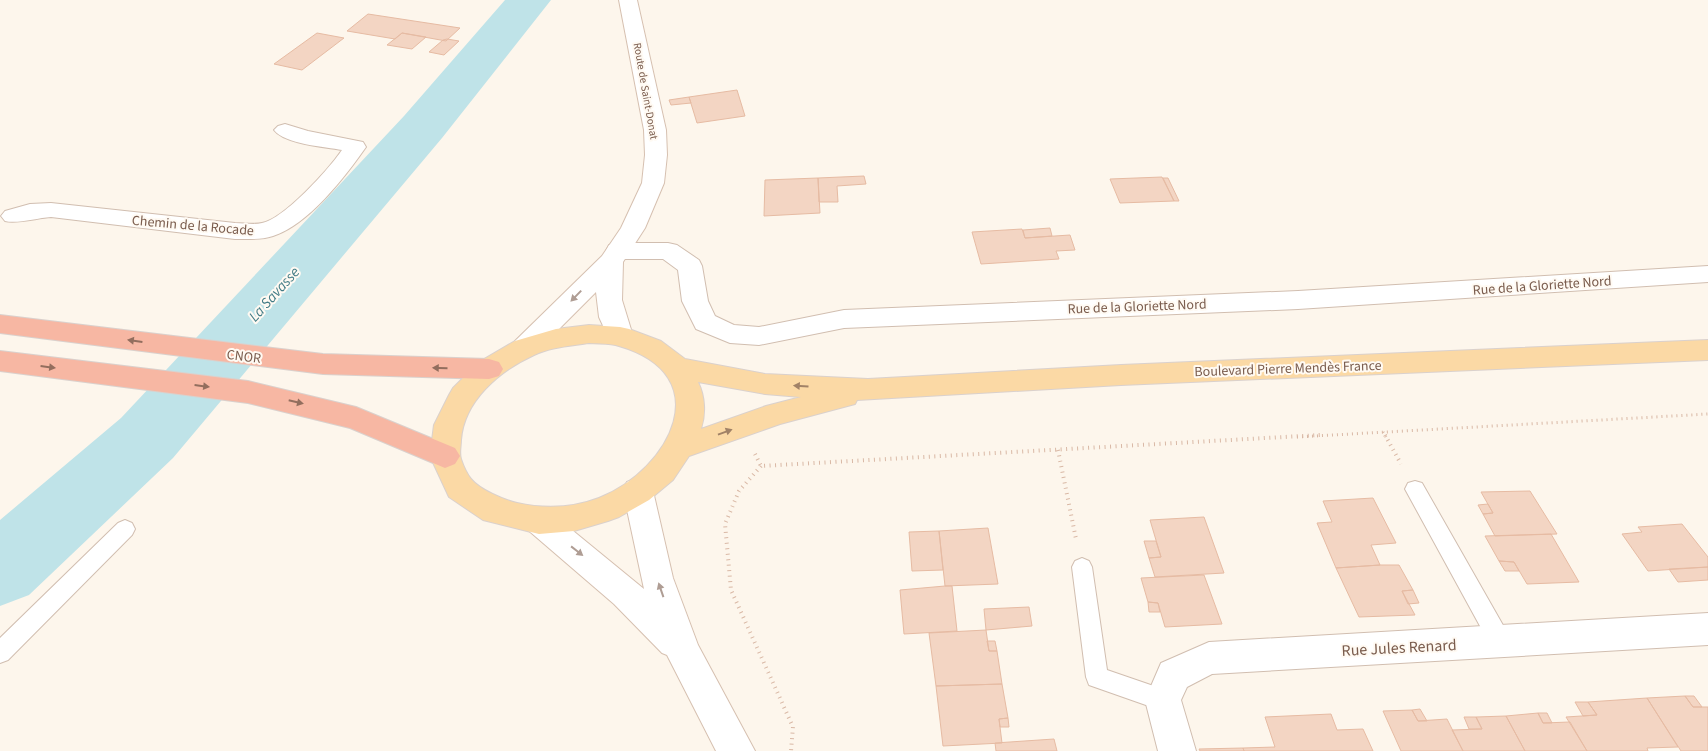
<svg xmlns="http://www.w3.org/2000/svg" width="1708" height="751" font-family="'Source Sans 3',sans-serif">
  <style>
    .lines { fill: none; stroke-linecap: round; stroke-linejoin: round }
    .river { fill: #bfe3e8; fill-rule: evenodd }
    .building { fill: #f3d5c3; stroke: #e6bba3 }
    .lane-casing { stroke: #d1beb0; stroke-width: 2 }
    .street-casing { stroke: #d1beb0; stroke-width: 2 }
    .secondary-casing { stroke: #d6c0b0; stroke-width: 2 }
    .primary-casing { stroke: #dad1cd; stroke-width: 2 }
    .highway-casing { stroke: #dad1cd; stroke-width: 2 }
    .path-far1 { stroke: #d9b8a5; stroke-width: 3; stroke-dasharray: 1 4; stroke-linecap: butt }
    .path { stroke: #d9b8a5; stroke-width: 4; stroke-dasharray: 1 4.5; stroke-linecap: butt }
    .lane { fill: #fff; fill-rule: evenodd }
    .street { fill: #fff; fill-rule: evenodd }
    .secondary { fill: #fff; fill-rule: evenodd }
    .primary { fill: #fbd9a5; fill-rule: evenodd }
    .highway { fill: #f7b7a3; fill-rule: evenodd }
    .oneway { fill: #af9d94 }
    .oneway2 { fill: #936e5e }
    .oneway3 { fill: #a18267 }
    .labels { text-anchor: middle; stroke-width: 4; stroke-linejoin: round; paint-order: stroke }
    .far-street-label { font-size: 11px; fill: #7a5c4d; stroke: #fffaf3 }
    .street-label { font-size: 14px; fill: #7a5c4d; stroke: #fffaf3 }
    .water-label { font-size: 15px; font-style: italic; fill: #437c86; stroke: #fffaf3 }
    .near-street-label { font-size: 16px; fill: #7a5c4d; stroke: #fffaf3 }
  </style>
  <rect width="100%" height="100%" fill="#fdf6ec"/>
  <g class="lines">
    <path class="river" d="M505 0H551L442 138 173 458 29 595 0 606V520L121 418 404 116Z"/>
  </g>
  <path class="building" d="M368 14 460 28 446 41 402 33 395 39 347 31Z
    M317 33 344 38 302 70 274 64Z
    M402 33 426 37 412 49 387 45Z
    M447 39 459 41 444 55 429 52 443 40Z
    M737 90 745 116 697 123 689 97Z
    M689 97 691 103 671 105 669 100Z
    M864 176 866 184 837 186 838 202H819L818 178Z
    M1162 177 1174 201 1120 203 1110 179Z
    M818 178 820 213 764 216 765 180Z
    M1163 178H1168L1179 201H1174Z
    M1050 228 1052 236 1025 238 1023 230Z
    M1022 229 1025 238 1070 235 1075 250 1056 251 1059 259 981 264 972 232Z
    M1530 491 1557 534 1495 536 1483 514 1493 513 1481 492Z
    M1373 498 1396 543 1371 545 1380 565 1336 568 1317 523 1332 522 1323 501Z
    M1488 504 1493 513 1483 514 1478 505Z
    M1204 517 1224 573 1155 577 1149 558 1161 557 1150 520Z
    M1682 524 1708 557V567L1648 571 1622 534 1642 532 1638 527Z
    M988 528 998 584 945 586 939 531Z
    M939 531 943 570 912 571 909 532Z
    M1551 534 1579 582 1527 584 1514 562 1499 561 1485 536Z
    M1144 541H1156L1161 557 1149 558Z
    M1499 561 1514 562 1519 571H1505Z
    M1380 565H1399L1413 590 1402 591 1415 615 1359 617 1336 568Z
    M1708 567V580L1678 582 1669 569Z
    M1204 575 1222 624 1165 627 1158 603 1148 602 1141 578Z
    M945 586H952L957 631 904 634 900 590Z
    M1413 590 1419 603 1408 604 1402 591Z
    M1148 602 1158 603 1160 612H1149Z
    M1029 607 1032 626 986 630 984 609Z
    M986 630 989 651H997L1002 684 936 686 929 633Z
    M987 641H995L997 651H989Z
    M1002 684 1008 718 999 719 1002 743 943 746 936 686Z
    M1685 696 1693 707H1708V751H1681L1647 698Z
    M1685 696H1694L1702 707H1693Z
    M1647 698 1678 747 1647 748 1648 751H1587L1566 717 1597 715 1588 702Z
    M1575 702H1588L1597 715 1583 716Z
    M1420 709 1427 721H1418L1412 710Z
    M1412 710 1418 721 1447 719 1463 751H1401L1383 711Z
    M1538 713 1543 723 1570 722 1587 751H1525L1506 716Z
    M1538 713H1547L1552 723H1543Z
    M1331 714 1337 730 1363 729 1373 751H1244L1243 748 1275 747 1265 717Z
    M1506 716 1525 751H1463L1452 730 1482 729 1476 717Z
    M1464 717H1476L1482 729H1469Z
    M1008 718 1009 727H1000L999 719Z
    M1054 739 1057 751H996L995 743Z
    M1243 748 1244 751H1200L1199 749Z"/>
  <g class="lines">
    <g class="lane-casing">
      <path id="lane" d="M1415 481 1422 483 1508 634 1511 641 1508 648 1500 651 1492 648 1405 489 1408 483Z
        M125 520 132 523 135 529 132 535 8 660 0 663V638L118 523Z
        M1082 558 1089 561 1092 567 1107 670 1171 692 1174 700 1171 708 1163 711 1089 685 1086 677 1072 567 1075 561Z"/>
    </g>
    <g class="street-casing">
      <path id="street" d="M285 124 308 131 363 142 366 147C345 177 308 225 273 236 261 240 247 239 235 239L51 217C37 218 17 224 5 221L1 216 5 211 30 204 51 203 235 223C244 223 254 225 262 223 284 219 329 169 342 150 326 147 284 144 274 130L278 126Z
        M618 243H668L677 245 699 260 702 266 708 301 715 316 734 325 759 327 844 310 1298 291 1708 266V282L1298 309 844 328 759 345 730 343 696 329 682 301 678 270 663 259H618L609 257 606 251 609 245Z
        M1708 613V645L1212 674 1187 687 1181 700 1196 751H1158L1145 700 1161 663 1209 642Z"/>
    </g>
    <g class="secondary-casing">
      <path id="secondary" d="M619 0H637L666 130 667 155 664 183 645 228 623 262 622 300 633 336 629 343 620 345 611 343 599 317 596 292 533 355 524 358 515 355 511 348 515 341 602 256 621 228 642 183 645 155 644 130Z
        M638 478 649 482 653 491 673 578 698 645 755 751H716L667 655 662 653 614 604 528 530 523 521 528 512 539 508 550 512 644 589 623 491 627 482Z"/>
    </g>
    <g class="primary-casing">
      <path id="primary" d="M589 325 620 327 629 329 661 341 685 359 765 374 868 379 1121 365 1708 340V360L1121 385 857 400 855 404 780 424 689 456 673 480 649 500 619 517 608 521 574 531 539 534 483 520 449 497 430 456 434 425 449 395 453 388 479 362 515 341 556 329ZM589 343C599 344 610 343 619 346 719 375 671 469 599 498 573 508 544 509 517 503 504 500 480 490 471 479 467 474 463 465 461 459 459 453 461 446 461 440 464 401 499 371 534 355 551 347 570 346 589 343ZM698 382 765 394 801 397 766 406 701 429C706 414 705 396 698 382Z"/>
    </g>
    <g class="highway-casing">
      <path id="highway" d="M0 315 323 354 489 359 499 362 503 369 499 376 489 379 323 374 0 333Z
        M0 351 248 381 356 407 455 448 460 456 455 464 445 468 350 428 248 403 0 371Z"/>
    </g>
    <path class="path-far1" d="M1383 432 1386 437
      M1297 437 1708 414"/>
    <path class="path" d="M1385 435 1401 464
      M1058 450 1076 539
      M755 454 761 466 1320 435
      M761 466 739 491 725 524 731 590 793 727 791 751"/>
    <use href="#lane" class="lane"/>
    <use href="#street" class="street"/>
    <use href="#secondary" class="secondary"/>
    <use href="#primary" class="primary"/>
    <use href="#highway" class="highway"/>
  </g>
  <defs><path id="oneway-solid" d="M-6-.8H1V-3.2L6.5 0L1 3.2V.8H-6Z" transform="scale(1.25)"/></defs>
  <g class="oneway">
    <use href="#oneway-solid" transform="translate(576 296) rotate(134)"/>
    <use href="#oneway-solid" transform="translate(577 551) rotate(38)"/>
    <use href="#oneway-solid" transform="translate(661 590) rotate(-109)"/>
  </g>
  <g class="oneway2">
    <use href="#oneway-solid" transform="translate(135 341) rotate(-172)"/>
    <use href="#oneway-solid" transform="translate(48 367) rotate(7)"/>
    <use href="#oneway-solid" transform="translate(440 368) rotate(-179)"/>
    <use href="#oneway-solid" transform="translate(202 386) rotate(7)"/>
    <use href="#oneway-solid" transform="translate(296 402) rotate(13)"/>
  </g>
  <g class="oneway3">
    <use href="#oneway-solid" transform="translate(801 386) rotate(-176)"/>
    <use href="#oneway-solid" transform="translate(725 432) rotate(-20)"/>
  </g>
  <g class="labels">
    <g class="far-street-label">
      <text transform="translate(646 91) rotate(80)" y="4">Route de Saint-Donat</text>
    </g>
    <g class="street-label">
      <text transform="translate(193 225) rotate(5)" y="5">Chemin de la Rocade</text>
      <text transform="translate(1542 285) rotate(-4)" y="5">Rue de la Gloriette Nord</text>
      <text transform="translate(1137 306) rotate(-2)" y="5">Rue de la Gloriette Nord</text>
      <text transform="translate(244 356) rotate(7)" y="5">CNOR</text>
      <text transform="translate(1288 368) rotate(-2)" y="5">Boulevard Pierre Mendès France</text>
    </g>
    <g class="water-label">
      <text transform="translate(274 294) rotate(-48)" y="5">La Savasse</text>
    </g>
    <g class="near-street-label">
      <text transform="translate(1399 647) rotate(-3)" y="6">Rue Jules Renard</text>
    </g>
  </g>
</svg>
